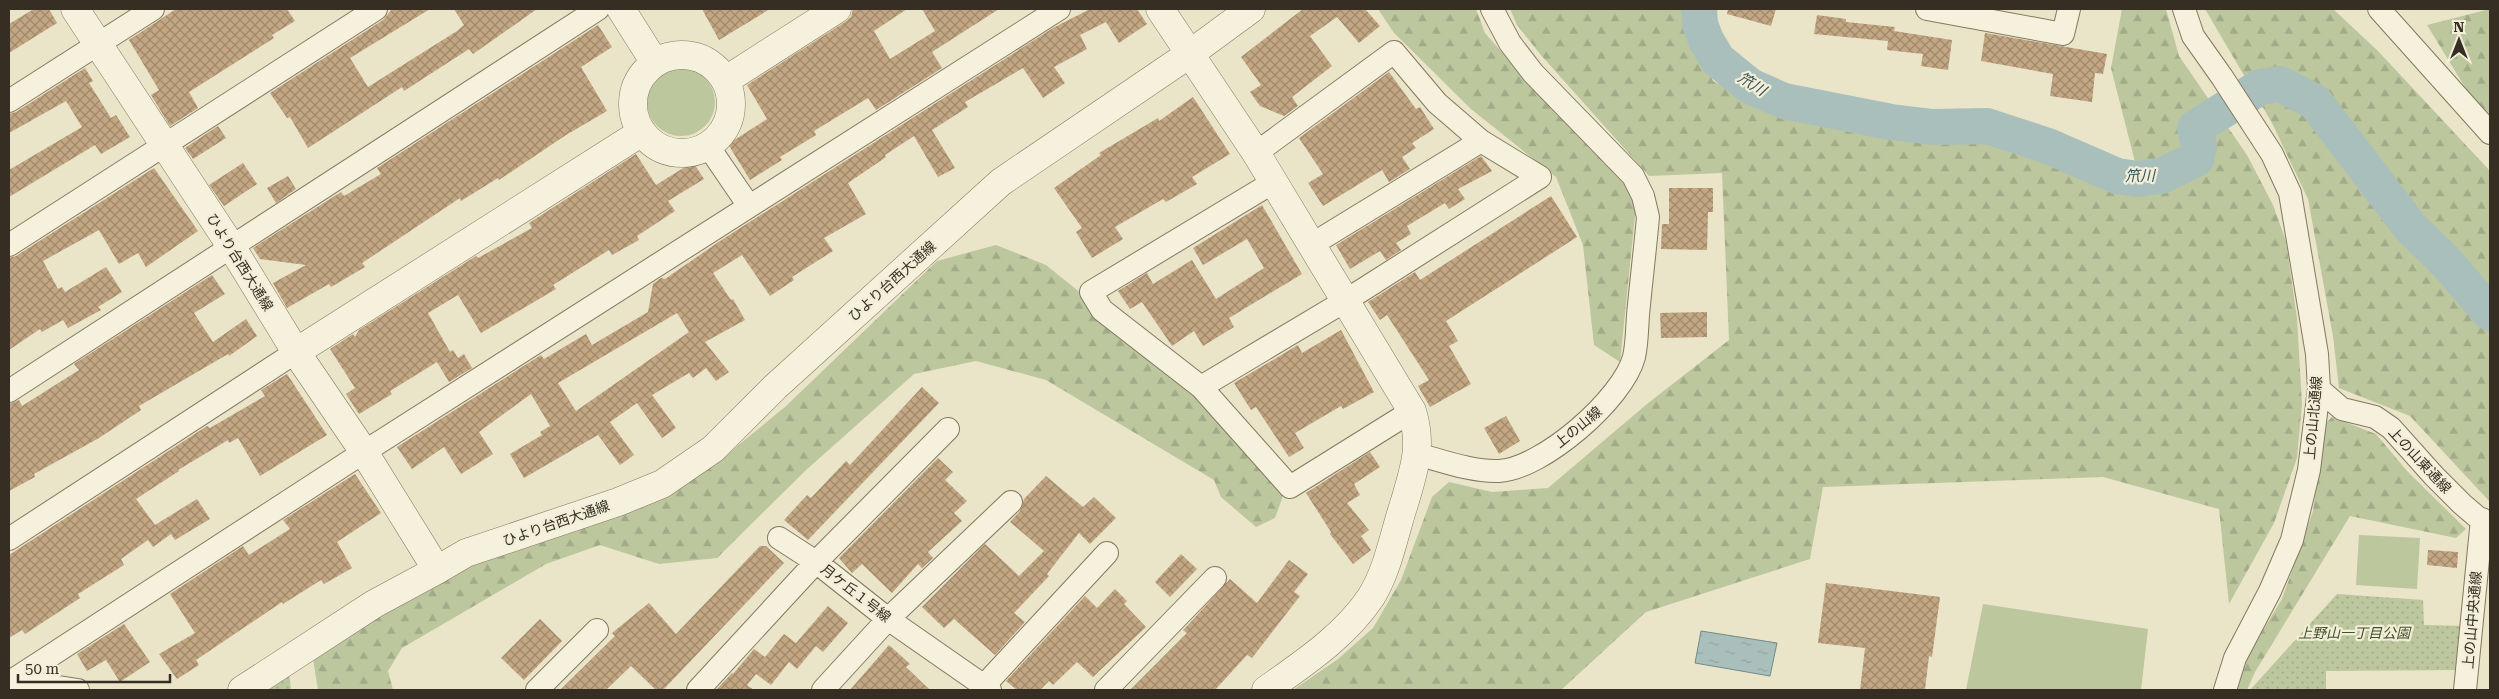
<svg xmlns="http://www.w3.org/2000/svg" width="2499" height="699" font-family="'Roboto Serif','Noto Sans JP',serif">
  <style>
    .grass { fill: url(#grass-dots) }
    .forest { fill: url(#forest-firs) }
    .garden { fill: #bcc79e }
    .water { fill: url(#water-ripples); stroke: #718c89 }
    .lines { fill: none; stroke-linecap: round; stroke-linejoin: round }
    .river { stroke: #a9bfbb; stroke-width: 36 }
    .building { fill: url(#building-cross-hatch); fill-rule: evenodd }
    .minor-casing { stroke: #847860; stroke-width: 24 }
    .tertiary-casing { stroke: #847860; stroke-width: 29 }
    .minor { stroke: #f5f1dc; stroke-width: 22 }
    .tertiary { stroke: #f5f1dc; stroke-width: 28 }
    .labels { text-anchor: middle; stroke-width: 4.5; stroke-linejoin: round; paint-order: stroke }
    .street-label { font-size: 14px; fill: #362e22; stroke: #f2eed8 }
    .park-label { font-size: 14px; font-style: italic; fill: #42502b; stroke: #f2eed8 }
    .water-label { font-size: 15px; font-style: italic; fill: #335254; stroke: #f2eed8 }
  </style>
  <defs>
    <pattern id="grass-dots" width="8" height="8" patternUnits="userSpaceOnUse" patternTransform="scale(1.25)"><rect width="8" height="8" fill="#bcc79e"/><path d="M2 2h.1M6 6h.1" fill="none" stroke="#a2ab88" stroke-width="1.8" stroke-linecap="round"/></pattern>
    <pattern id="forest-firs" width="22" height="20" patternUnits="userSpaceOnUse" patternTransform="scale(1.25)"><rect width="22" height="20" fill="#bcc79e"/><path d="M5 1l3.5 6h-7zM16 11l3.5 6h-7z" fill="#a2ab88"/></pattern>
    <pattern id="water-ripples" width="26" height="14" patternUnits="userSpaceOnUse" patternTransform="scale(1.25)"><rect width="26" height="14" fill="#a9bfbb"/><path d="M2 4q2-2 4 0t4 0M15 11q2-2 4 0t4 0" fill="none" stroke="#92a4a0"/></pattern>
    <pattern id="building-cross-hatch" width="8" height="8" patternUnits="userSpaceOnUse" patternTransform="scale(1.25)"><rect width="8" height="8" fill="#c3a783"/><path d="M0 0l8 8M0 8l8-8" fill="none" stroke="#9f886b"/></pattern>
  </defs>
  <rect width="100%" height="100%" fill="#eae4c9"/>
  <path class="grass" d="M2337 594 2423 600 2424 625 2466 626 2461 670 2326 671V690H2250Z
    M289 670 291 690H258Z"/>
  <path class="forest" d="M1378 9H1476L1485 33 1528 82 1620 176 1636 206 1620 362 1594 345 1583 245 1556 177 1471 109 1394 33Z
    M1510 9H1693L1691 31 1713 81 1783 117 2135 162 2111 68 2122 9H2166L2179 56 2247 155 2273 205 2286 241 2297 318 2302 404 2297 458 2274 523 2229 604 2219 509 2103 477 1823 487 1810 559 1646 612 1561 690H1293L1338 659 1373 628 1401 580 1432 497 1449 482 1492 492 1548 488 1647 404 1729 340 1722 173 1649 176 1540 54 1517 25Z
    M2205 9H2333L2378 51 2490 171V502L2410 416 2339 388 2333 336 2308 199 2272 123Z
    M2490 9V114L2471 97 2427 25Z
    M996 245 1046 265 1082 294 1191 393 1284 493 1275 518 1256 527 1221 497 1214 480 1046 380 976 361 914 374 805 471 717 558 659 564 600 545 546 564 402 648 388 671 393 690H318L313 659 387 607 470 562 724 457 785 407 937 261Z
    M2332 417 2376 434 2407 471 2466 529 2456 538 2350 516 2255 672 2247 690H2231L2241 666 2282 599 2313 511 2323 426Z"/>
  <path class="garden" d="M647 102a34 34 0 1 1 68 0a34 34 0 1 1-68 0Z
    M2359 535 2420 538 2417 589 2356 585Z
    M1983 604 2148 629 2141 690H1966Z"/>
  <path class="water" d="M1701 631 1777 643 1770 676 1695 663Z"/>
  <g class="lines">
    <path class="river" d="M1699 9 1700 24 1706 40 1718 60 1750 86 1784 101 1891 122 1933 127 1987 126 2048 146 2117 176 2137 179 2161 176 2196 159 2199 147 2195 128 2260 87 2280 84 2315 102 2411 228 2446 262 2490 313"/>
  </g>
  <path class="building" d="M34 9H49L57 23 9 53V24Z
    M176 9H287L295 21 272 35 274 38 189 92 198 108 170 126 151 95 159 90 129 40Z
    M392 9H430L350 58 368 87 457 31 464 25 454 9H537L473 54 469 49 404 91 402 87 308 148 290 117 287 118 270 93 383 20Z
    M702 9H770L719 40Z
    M853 9H907L874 31 890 59 935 31 922 9H999L932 52 942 68 876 110 868 98 814 131 816 135 780 157 782 160 750 180 728 144 767 119 747 85 845 22 851 17Z
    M1090 9H1137L1147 24 1119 43 1106 22 1080 35 1087 49 1054 67 1065 83 1043 98 1023 68 965 102 968 107 932 130 955 168 938 177 914 136 885 155 886 157 848 183 866 214 824 238 833 251 792 277 794 280 770 296 742 255 713 273 731 300 733 299 745 320 705 342 729 372 716 381 706 368 693 378 689 373 652 395 676 428 662 438 637 403 610 422 634 455 620 465 598 435 524 478 510 454 542 435 540 432 550 426 531 394 479 432 493 454 461 474 444 447 412 469 397 447 541 355 544 359 586 334 592 345 648 312 653 284 661 278 665 279 720 241 1053 28ZM677 313 689 332 576 411 558 383Z
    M1303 9H1365L1380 26 1359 43 1337 17 1310 36 1332 66 1292 97 1298 106 1284 116 1260 106 1250 92 1261 85 1241 57Z
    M1728 9H1776L1771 26 1727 14Z
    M1817 15 1846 19V22L1895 27 1894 31 1952 40 1948 70 1921 66 1923 54 1887 50 1888 41 1814 34Z
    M598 25 612 47 581 67 607 111 566 135 499 180 498 178 461 201 460 198 362 263 365 267 331 287 329 284 287 308 273 283 306 265 260 259 253 248 341 192 344 196 381 174 377 168Z
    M1985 33 2107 54 2103 74 2095 73 2092 102 2050 96 2053 74 1981 61Z
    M85 68 93 81 89 83 111 118 116 115 130 137 101 154 95 145 9 197V170L82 127 66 101 9 133V114L16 112Z
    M1389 72 1416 109 1420 107 1434 129 1412 143 1416 148 1402 157 1410 169 1389 182 1382 170 1323 206 1308 183 1323 174 1299 138Z
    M1193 97 1230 154 1192 177 1197 184 1166 202 1163 199 1115 227 1123 239 1092 258 1076 232 1082 228 1054 188 1101 155 1099 153 1158 118 1159 121Z
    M218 126 226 138 193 159 185 148Z
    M636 154 656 185 693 162 704 179 668 201 675 211 637 236 639 240 612 255 609 250 553 285 556 289 481 333 458 295 428 313 450 352 453 350 458 358 464 354 472 368 449 382 437 362 390 391 392 394 359 414 346 394 355 388 330 349 353 334 355 337 359 330 476 256 478 258 532 228 529 223Z
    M1481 156 1492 171 1458 189 1465 199 1449 209 1445 203 1407 226 1411 234 1396 243 1401 250 1386 260 1380 251 1350 269 1336 245Z
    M243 163 257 184 224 206 209 185Z
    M154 168 198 231 146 267 138 253 119 264 99 230 43 261 58 289 62 287 65 292 106 267 122 292 98 307 101 310 68 328 63 320 42 332 40 329 9 350V258L16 256Z
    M288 176 296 189 276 203 267 188Z
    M1669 188H1713V212H1708L1707 250 1661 249 1662 224H1669Z
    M1551 196 1577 237 1446 321 1458 341 1449 346 1471 384 1430 407 1418 386 1429 380 1387 315 1380 320 1368 302 1415 272 1420 280Z
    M1262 205 1302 274 1229 318 1234 327 1203 346 1194 331 1172 346 1142 302 1130 309 1118 291 1147 273 1153 284 1192 260 1216 299 1264 268 1247 239 1203 265 1193 248Z
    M212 275 225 294 194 313 213 342 246 319 257 336 229 356 228 354 139 406 141 410 99 438 34 474 35 477 9 491V404L19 400 22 406 79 370 74 364Z
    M1707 312V337L1661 338 1660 313Z
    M1341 330 1374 392 1343 409 1341 406 1295 433 1304 448 1289 457 1256 407 1251 410 1234 383 1298 345 1302 353Z
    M287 374 327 435 260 476 238 438 229 443 228 440 178 470 179 471 136 499 155 525 197 499 210 519 175 540 171 534 153 547 148 540 121 559 124 565 78 594 80 598 25 634 22 630 9 638V555L207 426 210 428 265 396 261 390Z
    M922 387 939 403 808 540 784 520 807 495 811 498 846 461 850 465Z
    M1506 416 1520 441 1499 454 1484 428Z
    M1370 452 1380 467 1354 484 1360 495 1347 503 1369 530 1361 536 1371 550 1353 564 1330 534 1331 532 1306 493Z
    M938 458 953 472 945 480 967 501 954 513 962 521 928 552 933 558 922 568 918 564 892 593 862 564 852 573 839 558Z
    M355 474 381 513 337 542 352 568 324 584 321 580 283 604 282 602 196 660 199 665 177 679 159 654 195 633 170 594 243 546 249 555 290 529 283 520Z
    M1046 476 1083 507 1094 497 1116 518 1090 544 1079 533 1047 574 1049 576 1014 613 1025 622 995 655 954 619 944 628 922 607 985 544 1019 576 1044 551 1010 522 1020 511 1024 499Z
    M760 546H766L784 563 663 690H656L631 666 606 690H560L615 636 612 633 649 603 676 634Z
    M2428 550 2458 552 2457 568 2427 565Z
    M1181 554 1197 569 1170 597 1155 582Z
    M1289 560 1308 574 1294 592 1300 596 1252 658 1247 655 1215 690H1130L1187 633 1183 630 1187 626 1230 579 1257 603Z
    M1826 583 1940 597 1932 657 1929 656 1925 690H1860L1865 648 1818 643Z
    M1115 589 1127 601 1124 604 1146 627 1093 677 1077 662 1053 685 1049 681 1040 690H1017L1006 681 1085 596 1097 608Z
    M828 606 848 623 823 652 816 646 797 669 789 662 771 685 756 674 747 685 754 690H716L732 673 733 674 754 649 765 657 784 634 796 643Z
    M540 619 562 641 524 680 501 658Z
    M124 624 150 662 120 682 106 660 87 671 77 654Z
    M889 645 910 664 906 667 930 690H850Z"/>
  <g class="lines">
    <g class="minor-casing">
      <path id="minor" d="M1927 9 2063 34 2069 9
        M2184 9 2193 36 2222 77 2272 154 2290 193 2317 354 2319 389 2309 470 2292 540 2270 591 2235 658 2225 690
        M2379 9 2490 133
        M9 101 153 9
        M708 146 749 206
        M1272 183 1091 292 1102 310 1201 387 1290 487 1412 411
        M9 245 376 9
        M1311 245 1481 141
        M1201 387 1345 301 1540 177 1481 141 1437 103 1394 52 1256 153
        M2319 389 2342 409 2375 417 2391 428 2434 476 2462 504 2490 528
        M9 391 598 9
        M1417 454C1443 461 1472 472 1499 471 1542 469 1623 399 1634 357 1637 344 1637 329 1638 315 1641 283 1645 250 1648 217L1643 196 1633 176 1533 73 1510 43 1492 9
        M779 538 816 562 948 429
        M9 539 296 352
        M13 680 364 452 1059 9
        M9 683 13 680 78 690
        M537 690 597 630
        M698 690 816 562 888 619 990 690
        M823 690 888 619 1011 502
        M980 690 1107 553
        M1106 690 1215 578
        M2465 690 2482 519"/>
    </g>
    <g class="tertiary-casing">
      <path id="tertiary" d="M75 9 231 246 296 352 364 452 437 570 466 553 618 502 662 484 713 449 775 387 1001 182 1191 53 1251 9
        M621 9 655 63
        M1160 9 1256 153 1412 411C1423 446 1414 470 1404 504 1394 534 1388 570 1371 597 1345 636 1304 663 1266 690
        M633 104a49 49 0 1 1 98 0a49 49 0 1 1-98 0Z
        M726 80 837 9
        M296 352 642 132
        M242 690 374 604 437 570"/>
    </g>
    <use href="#minor" class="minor"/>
    <use href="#tertiary" class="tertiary"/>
  </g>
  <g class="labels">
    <g class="street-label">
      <text transform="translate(240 262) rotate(58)" y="5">ひより台西大通線</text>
      <text transform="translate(892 281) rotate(-42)" y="5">ひより台西大通線</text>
      <text transform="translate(2313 418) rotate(-85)" y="5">上の山北通線</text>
      <text transform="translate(1578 427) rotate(-39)" y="5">上の山線</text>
      <text transform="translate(2420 460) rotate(47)" y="5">上の山東通線</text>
      <text transform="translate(556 523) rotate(-19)" y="5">ひより台西大通線</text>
      <text transform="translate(856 593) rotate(38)" y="5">月ケ丘１号線</text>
      <text transform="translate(2472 620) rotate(-85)" y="5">上の山中央通線</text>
    </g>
    <g class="park-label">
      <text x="2354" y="638">上野山一丁目公園</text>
    </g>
    <g class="water-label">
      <text transform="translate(1752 84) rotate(32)" y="5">笊川</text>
      <text transform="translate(2140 176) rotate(-1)" y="5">笊川</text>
    </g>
  </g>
  <rect width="2499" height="699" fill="none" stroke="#362e22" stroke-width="20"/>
  <g transform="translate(2459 40)" stroke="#f2eed8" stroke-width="4" paint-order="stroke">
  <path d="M0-4L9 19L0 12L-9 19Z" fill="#362e22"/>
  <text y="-8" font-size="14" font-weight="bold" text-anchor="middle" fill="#362e22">N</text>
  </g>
  <path d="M18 674v8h152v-8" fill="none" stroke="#362e22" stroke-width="2.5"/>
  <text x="25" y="674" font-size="15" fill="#362e22" stroke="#f2eed8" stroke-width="4" paint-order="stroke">50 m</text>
</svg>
